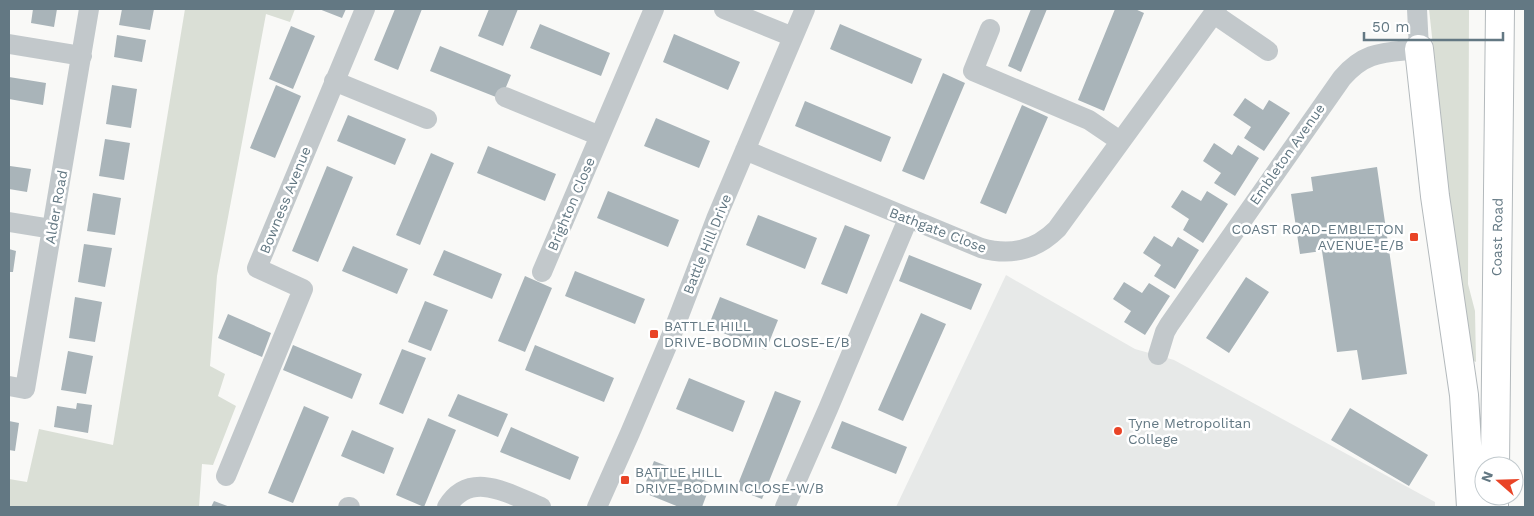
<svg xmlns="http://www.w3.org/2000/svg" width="1534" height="516" font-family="'Work Sans',sans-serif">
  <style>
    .built { fill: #e7e9e8 }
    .green { fill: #dadfd6 }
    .building { fill: #a9b4b9 }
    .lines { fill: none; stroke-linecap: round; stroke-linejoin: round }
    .highway-casing { stroke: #b3b9bc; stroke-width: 30 }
    .minor { stroke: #c2c8cb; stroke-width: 20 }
    .highway { stroke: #fff; stroke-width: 28 }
    .poi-dot { fill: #e94427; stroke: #fff; stroke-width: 2 }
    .labels { text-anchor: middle; stroke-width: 5; stroke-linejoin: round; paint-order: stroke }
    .street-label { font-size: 14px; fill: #637883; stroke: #fff }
    .poi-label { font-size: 14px; fill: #637883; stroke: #fff; text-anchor: start }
  </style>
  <rect width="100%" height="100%" fill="#f9f9f7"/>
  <path class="built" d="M1006 275 1135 349 1174 360 1435 502V507H896Z"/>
  <path class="green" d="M185 9H295L290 22 266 14 217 276 210 366 225 374 218 396 236 406 213 465 202 464 199 507H9V479L27 482 39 429 113 445Z
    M1429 9H1469L1468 284 1475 311 1476 362 1469 359 1455 250Z"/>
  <path class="building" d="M33 9H57L54 27 31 23Z
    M122 9H154L150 30 119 25Z
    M319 9H346L342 18Z
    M395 9H422L398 70 374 60Z
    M489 9H518L503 46 478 36Z
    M1031 9H1047L1021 72 1008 66Z
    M1115 9H1135L1144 13 1104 111 1078 100Z
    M540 24 610 53 601 76 530 48Z
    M840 24 922 59 912 84 830 49Z
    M291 26 315 36 293 89 269 79Z
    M674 34 740 62 728 90 663 62Z
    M117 35 146 40 142 62 114 57Z
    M440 46 511 75 501 99 430 71Z
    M943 73 965 83 924 180 902 171Z
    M9 77 46 83 43 105 9 99Z
    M112 85 137 89 131 128 106 124Z
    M276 85 301 96 275 158 250 148Z
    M1245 98 1263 110 1269 100 1290 113 1264 151 1244 138 1251 127 1233 115Z
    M805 101 891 137 881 162 795 126Z
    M1022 105 1048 117 1006 214 980 203Z
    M348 115 406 139 395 165 337 141Z
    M656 118 710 141 699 168 644 146Z
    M105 139 130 143 124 180 99 176Z
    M1214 143 1232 155 1238 145 1259 158 1235 196 1214 183 1221 173 1203 161Z
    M488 146 556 174 545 201 477 173Z
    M431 153 454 163 420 245 396 235Z
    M10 166 31 169 27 192 9 189Z
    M327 166 353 177 318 262 292 251Z
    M1377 167 1407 374 1362 380 1357 350 1337 352 1322 251 1300 254 1291 194 1313 191 1311 177Z
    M1182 190 1201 201 1207 191 1228 204 1203 243 1183 230 1189 219 1171 207Z
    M608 191 679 220 668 247 597 218Z
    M93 193 121 198 115 235 87 231Z
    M758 215 817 238 805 269 746 245Z
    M845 225 870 235 847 294 821 284Z
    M1154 236 1172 247 1178 237 1199 250 1175 289 1154 276 1161 265 1143 253Z
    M84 244 112 248 105 287 78 282Z
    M353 246 408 269 397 294 342 271Z
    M9 249 16 251 13 272H9Z
    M444 250 502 274 492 299 433 275Z
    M909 255 982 284 971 310 899 281Z
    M575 271 645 299 635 324 565 296Z
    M525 276 552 288 525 352 498 341Z
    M1246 277 1269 292 1229 353 1206 338Z
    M1124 282 1142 293 1149 283 1170 296 1145 335 1124 322 1131 311 1113 299Z
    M75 297 102 302 95 342 69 338Z
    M720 297 778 320 766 350 708 327Z
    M425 301 448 310 431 351 408 342Z
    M921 313 946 324 903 421 878 410Z
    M228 314 271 333 262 357 218 338Z
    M293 345 362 374 352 399 283 370Z
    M535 345 614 378 604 402 525 370Z
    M402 349 426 358 403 414 379 404Z
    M68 351 93 356 86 394 61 390Z
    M689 378 745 401 733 432 676 409Z
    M775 391 801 401 762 499 736 489Z
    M458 394 508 414 498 437 448 416Z
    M77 403 92 405 88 433 54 427 57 406 76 409Z
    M304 406 329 417 293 503 268 493Z
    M1350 408 1428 455 1409 486 1331 440Z
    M428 418 456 430 424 507 396 495Z
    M9 421 19 423 15 451 9 450Z
    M842 421 907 447 896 474 831 448Z
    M511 427 579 457 570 480 500 452Z
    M352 430 394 448 384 474 341 456Z
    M654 461 711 483 702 507H679L642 492Z
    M214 501 230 507H211Z"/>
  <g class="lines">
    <g class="highway-casing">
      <path id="highway" d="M1419 49 1435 196 1464 395 1471 507
        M1495 466 1500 9
        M1494 507V496"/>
    </g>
    <path class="minor" d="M724 9 793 37
      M1214 14 1268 51
      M990 29 973 71 1089 120 1120 141
      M9 44 82 56
      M334 81 427 119
      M505 97 600 136
      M745 150 981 248C1010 256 1035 251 1057 229L1217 9
      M9 222 52 229
      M542 272 654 9
      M1158 355 1165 332 1169 325 1342 78C1366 50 1385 53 1419 49L1417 9
      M9 386 25 389 89 9
      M226 476 303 289 257 268 365 9
      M348 507H350
      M447 507C470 469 509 494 541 507
      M597 507 630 433 672 334 716 219 805 9
      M785 507 828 409 908 219"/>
    <use href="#highway" class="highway"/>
  </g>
  <g class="poi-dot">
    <rect x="1409" y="232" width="10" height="10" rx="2.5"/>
    <rect x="649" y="329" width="10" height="10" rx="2.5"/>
    <circle cx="1118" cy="431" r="5"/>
    <rect x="620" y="475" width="10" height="10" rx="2.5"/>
  </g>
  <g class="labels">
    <g class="street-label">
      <text transform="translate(1287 154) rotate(-55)" y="5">Embleton Avenue</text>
      <text transform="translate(285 200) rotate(-68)" y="5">Bowness Avenue</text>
      <text transform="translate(571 204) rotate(-67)" y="5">Brighton Close</text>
      <text transform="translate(56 207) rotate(-80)" y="5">Alder Road</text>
      <text transform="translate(938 230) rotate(21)" y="5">Bathgate Close</text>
      <text transform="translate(1497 237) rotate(-89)" y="5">Coast Road</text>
      <text transform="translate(707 244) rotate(-68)" y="5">Battle Hill Drive</text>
    </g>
    <g class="poi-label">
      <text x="1404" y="234" text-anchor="end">COAST ROAD-EMBLETON<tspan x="1404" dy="16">AVENUE-E/B</tspan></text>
      <text x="664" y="331">BATTLE HILL<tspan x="664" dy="16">DRIVE-BODMIN CLOSE-E/B</tspan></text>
      <text x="1128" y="428">Tyne Metropolitan<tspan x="1128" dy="16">College</tspan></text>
      <text x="635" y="477">BATTLE HILL<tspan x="635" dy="16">DRIVE-BODMIN CLOSE-W/B</tspan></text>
    </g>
  </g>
  <rect width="1534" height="516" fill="none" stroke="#637883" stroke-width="20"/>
  <g transform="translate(1499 481) rotate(290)"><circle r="24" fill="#ffffff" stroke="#c1c9cd"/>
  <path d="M0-4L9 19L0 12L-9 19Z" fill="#e94427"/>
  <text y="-8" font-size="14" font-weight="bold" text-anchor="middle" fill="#637883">N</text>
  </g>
  <path d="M1364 32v8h139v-8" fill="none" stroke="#637883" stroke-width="2.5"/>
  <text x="1372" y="32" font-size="15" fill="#637883" stroke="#ffffff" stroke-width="4" paint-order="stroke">50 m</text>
</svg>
